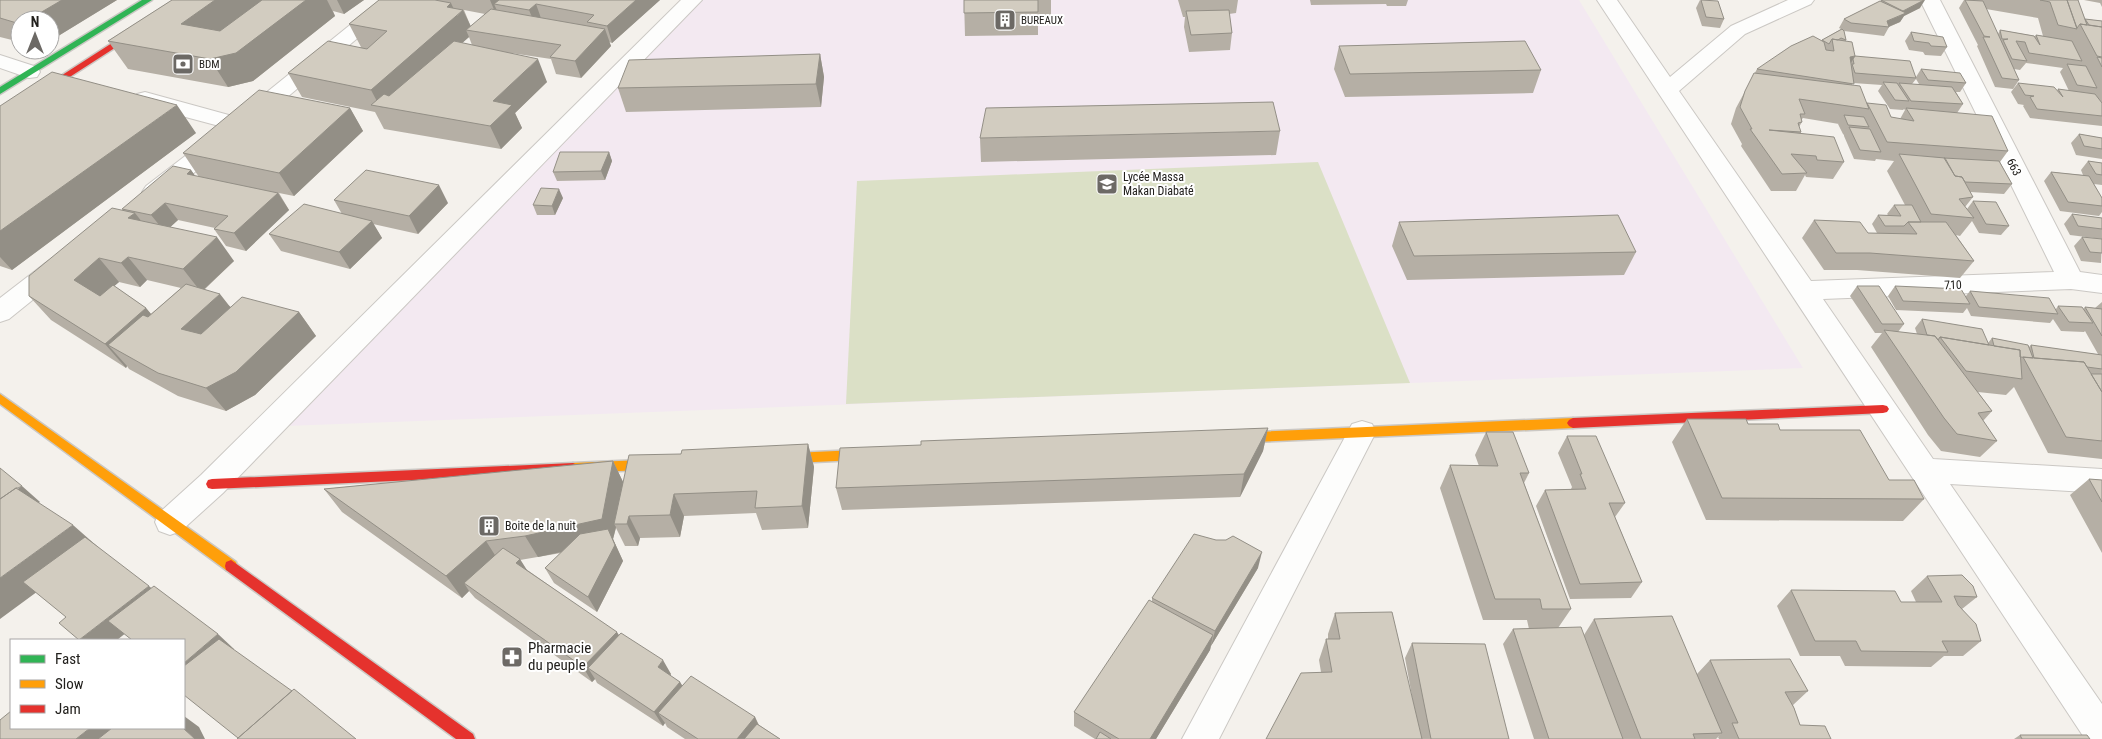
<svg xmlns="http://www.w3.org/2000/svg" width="2102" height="739" font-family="'Roboto Condensed',sans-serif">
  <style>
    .education { fill: #f3e9f1 }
    .green { fill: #dbe0c6 }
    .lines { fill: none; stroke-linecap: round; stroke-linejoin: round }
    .street-casing { stroke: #cbc8c4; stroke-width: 2 }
    .fast-casing { stroke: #cbc8c4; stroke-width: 3 }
    .slow-casing { stroke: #cbc8c4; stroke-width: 3 }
    .jam-casing { stroke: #cbc8c4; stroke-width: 3 }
    .street { fill: #fdfdfc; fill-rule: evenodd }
    .fast { fill: #30b455; fill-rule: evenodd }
    .slow { fill: #ff9f0a; fill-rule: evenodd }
    .jam { fill: #e5322d; fill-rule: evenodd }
    .wall { fill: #b5afa5; fill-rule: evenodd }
    .shaded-wall { fill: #938f86 }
    .building { fill: #d2ccc0; stroke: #938f86 }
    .labels { text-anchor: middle; stroke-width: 4; stroke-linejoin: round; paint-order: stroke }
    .far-poi-label { font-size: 11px; fill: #22201d; stroke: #fff; text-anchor: start }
    .street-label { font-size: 12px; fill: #22201d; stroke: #fff }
    .poi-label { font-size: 12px; fill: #22201d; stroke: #fff; text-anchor: start }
    .near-poi-label { font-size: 15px; fill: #22201d; stroke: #fff; text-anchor: start }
  </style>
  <rect width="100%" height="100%" fill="#f4f1ec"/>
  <path class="education" d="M702 0H1579L1803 368 286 426Z"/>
  <path class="green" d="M1318 162 1410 383 846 404 857 181Z"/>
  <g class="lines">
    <g class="street-casing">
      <path id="street" d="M381 0H403L248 130 162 198 154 200 146 198 142 192 146 186 223 127 137 104 134 99 137 94 145 92 236 117Z
        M681 0H702L223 493 181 531 170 535 159 531 155 522 159 513 201 475Z
        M1597 0H1617L1670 77 1731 26 1788 0H1814L1811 4 1745 34 1679 91 1811 281 2054 272 1920 0H1940L2080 272 2102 275V293L2071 289 1823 299 1933 459 2102 469V493L1950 484 2102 704V739H2085Z
        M0 55 37 67 40 72 37 77 29 78 0 68Z
        M57 258 66 261 70 267 66 273 9 319 0 322V298L48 261Z
        M1362 421 1372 424 1376 432 1219 739H1182L1352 424Z"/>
    </g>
    <g class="fast-casing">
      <path id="fast" d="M142 0H152L0 94V87Z"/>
    </g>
    <g class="slow-casing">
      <path id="slow" d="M0 394 236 562 237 566 236 570 231 572 226 570 0 404Z
        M1573 418 1577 420 1579 423 1577 426 1573 428 1230 443 1226 441 1224 438 1226 435 1230 433Z
        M877 449 881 451 883 454 881 457 877 459 773 464 769 462 767 459 769 456 773 454Z
        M665 459 669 461 671 464 669 467 665 469 573 473 569 471 567 468 569 465 573 463Z"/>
    </g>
    <g class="jam-casing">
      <path id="jam" d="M179 0H189L0 122V115Z
        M1883 405 1887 406 1889 409 1887 412 1883 413 1573 428 1569 426 1567 423 1569 420 1573 418Z
        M573 463 577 465 579 468 577 471 573 473 212 489 208 488 206 484 208 480 212 479Z
        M231 560 473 734 475 739H456L226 570 225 566 226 562Z"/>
    </g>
    <use href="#street" class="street"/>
    <use href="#fast" class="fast"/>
    <use href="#slow" class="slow"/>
    <use href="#jam" class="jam"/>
  </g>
  <path class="wall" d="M0 0H117L50 41V20H20V42L0 37Z
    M172 0H364L344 14 333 11 335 16 253 81 228 87 128 69 108 41Z
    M379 0H660L612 43 609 42 611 46 581 78 556 74 551 59 511 53 547 82 515 113 522 128 501 149 384 129 375 112 302 97 288 73 361 47 349 24ZM464 10 485 14 471 27ZM469 37 472 45 462 43Z
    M964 0H1051V18H1045V22L1038 23V35L965 36Z
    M1178 0H1238L1236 13 1229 14 1232 33 1230 50 1189 52 1184 27 1185 17H1183Z
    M1310 0H1408L1406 6H1387L1386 4 1311 5Z
    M1700 0 1724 19 1720 28 1702 26 1696 8Z
    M1881 0 1920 8 1904 16 1900 22 1889 27 1884 36 1844 31 1846 40V41L1855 56 1916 77 1921 69 1966 83 1960 92H1956L1963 104 1957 113 2008 151 2000 162 2012 184 2004 194 1970 192 1973 197 1965 207 1967 209 1973 201 2009 226 2001 235 1979 233 1972 221 1960 236 1956 235 1974 261 1960 278 1857 270H1824L1802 238 1814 220 1868 233H1877L1872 224 1878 215H1888L1887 214 1894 205H1905L1887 171 1894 161 1876 159 1875 161 1854 159 1844 136V135L1843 134 1838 124H1839L1803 118 1801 120 1802 122 1799 127 1801 132V133L1844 162 1833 179 1806 177 1805 175 1796 191H1771L1741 146 1742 144 1731 124 1736 108 1757 69 1822 40 1841 29 1839 28 1844 19 1880 2ZM1916 79 1919 84H1912ZM1853 83 1882 85 1878 91 1890 109 1903 110 1904 109 1905 110 1900 119 1891 117 1867 103V104L1852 85Z
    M1964 0H2078L2085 19 2102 21V126L2030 118 2023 106 2024 105 2018 104 2011 92 2018 83 2057 91 2058 89 2069 91 2060 72 2063 68 2026 63 2020 70 2014 69 2019 80 2013 89 1995 87 1977 46 1978 45 1959 8ZM1986 9 2038 18 2043 36 2036 35 2035 36 2000 30 1998 34Z
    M2084 0H2102V7L2100 3Z
    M1911 32 1947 47 1941 56 1925 55 1923 52 1909 50 1905 41Z
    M1339 46 1541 70 1533 93 1345 97 1334 69Z
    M820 54 824 77 821 107 626 112 618 88Z
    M0 106 196 133 12 270 0 266Z
    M350 108 363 131 294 196 279 193 289 210 246 251 226 246 214 229 215 228 178 220 170 227 234 261 205 289 231 307 299 312 316 336 255 395 226 411 178 396 129 369 127 366 126 368 51 320 29 296 123 210 122 209 191 170 195 176 199 177 183 153ZM147 280 181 288 151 314 146 308 114 286 119 282 140 287Z
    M1280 131 1276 155 981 162 980 138Z
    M2079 134 2102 138V159L2076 155 2071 143Z
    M609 152 612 161 605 180 557 181 553 172Z
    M2088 161 2102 163V185L2094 184 2102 198V212L2099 216 2060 211 2044 181 2051 172 2083 175 2081 170Z
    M563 198 555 215H537L533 205Z
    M334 200 448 203 418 234 373 224 382 238 350 269 281 251 269 234 342 214Z
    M2072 214 2102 218V239L2070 235 2064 224Z
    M1399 222 1636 252 1624 275 1407 280 1392 246Z
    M2082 237 2102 239 2101 263 2081 261 2074 246Z
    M1857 286 1904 324 1898 332 1917 334 1915 328 1922 319 1988 343 1992 338 2029 347 2031 345 2102 355V459L2048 453 2014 387 2006 395 1978 392 1992 411 1983 421 1997 441 1980 457 1941 451 1928 435 1871 347 1882 333H1875L1850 296Z
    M1895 286 1966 296 1970 291 2056 309 2058 306 2083 309 2085 307 2095 308 2102 302V355L2098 354 2085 331 2084 332 2061 331 2053 319 2050 323 1971 316 1967 308 1963 313 1896 310 1888 296Z
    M1687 419 1748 424 1780 430 1889 480 1924 499 1903 521 1706 520 1672 442Z
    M1268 428 1263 451 1240 497 842 510 836 488 921 445Z
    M1486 432 1529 473 1524 483 1571 609 1558 628 1584 635 1594 619 1697 674 1710 660 1808 691 1793 705 1800 725 1831 739H1719L1718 737 1722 733 1716 739H1534L1503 644 1513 629H1529L1527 620H1483L1440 488 1450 465 1479 466 1475 455Z
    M1567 436 1625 503 1615 517 1642 582 1631 598 1570 599 1536 506 1545 490 1571 489 1572 487 1558 453Z
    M808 444 814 467 808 528 762 530 756 513 684 516 680 537 640 538 638 546H625L616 528 613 539 623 561 597 612 554 583 545 568 561 553 520 560 526 569 619 635 671 674 670 676 680 682 682 685 755 717 759 725 780 739H685L667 727 665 723 663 726 597 683 595 679 592 682 475 598 469 591 462 598 342 512 324 489 613 461 623 482 681 454Z
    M2089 479 2102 480V553L2070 495Z
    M1258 568 1211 646 1210 650 1156 739H1095L1074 726V712L1152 602V598Z
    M1927 576 1977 597 1962 609 1981 641 1963 656H1944L1931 667 1845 666 1840 656H1800L1777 606 1791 590 1901 602H1916L1911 591Z
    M1335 613 1414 707 1405 658 1412 643 1509 739H1266L1321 672 1319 660 1326 639H1328V634Z
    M2020 735 2090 739H2014Z"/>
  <path class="shaded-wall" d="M62 0H117L50 41V20H28Z
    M215 0H265L199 52 181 24Z
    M306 0H327L335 16 253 81 228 87 210 59Z
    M337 0H364L344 14Z
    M490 0H513L494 4 499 15 497 17Z
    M636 0H660L612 43 607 26Z
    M1924 0H1925L1920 8 1904 16 1900 22 1888 27 1887 21 1900 16 1903 11Z
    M451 3 457 16 463 10 473 31 466 30 469 37 389 108 380 107 371 90Z
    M536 4 542 21 536 27 529 10Z
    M605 29 611 46 581 78 575 61Z
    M820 54 824 77 821 107 816 84Z
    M1855 56 1845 73 1850 57Z
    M538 59 547 82 515 113 522 128 501 149 490 126 493 101Z
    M177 105 196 133 12 270 0 257V231Z
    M350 108 363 131 294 196 279 173Z
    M609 152 612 161 605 180 601 171Z
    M191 170 203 187 187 174Z
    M439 185 448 203 418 234 409 216Z
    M559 189 563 198 555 215 552 206Z
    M278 193 289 210 246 251 234 233Z
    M165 203 178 220 165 232 151 215Z
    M135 213 153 236 128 218Z
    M372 221 382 238 350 269 339 252Z
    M217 237 234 261 201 292 183 269Z
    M128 257 147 280 140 287 121 263Z
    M99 258 119 282 94 304 74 280Z
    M220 294 238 317 200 352 181 329Z
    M146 308 166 332 108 345 127 366 126 368 105 344Z
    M299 312 316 336 255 395 226 411 206 388Z
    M1268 428 1263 451 1240 497 1244 474Z
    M808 444 814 467 808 528 802 506Z
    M613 461 624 484 614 524 616 527 613 539 623 561 597 612 588 597 613 541 538 557 525 536Z
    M22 486 40 502 6 526 0 501Z
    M674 494 684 516 680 537 670 515Z
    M629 516 640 538 638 546 627 524Z
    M73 525 98 547 0 619V578Z
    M486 541 500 563 464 583 469 591 462 598 446 576Z
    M1262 552 1258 568 1211 646 1215 631Z
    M520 559 530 575 516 563Z
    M149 586 166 601 117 640H79Z
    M617 632 626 647 588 668 595 679 592 682 583 667Z
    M218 634 234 649 184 692V663Z
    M1213 635 1210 650 1156 739H1150Z
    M663 660 671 674 665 682 658 667Z
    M680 682 688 696 658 713 665 723 663 726 654 712Z
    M184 716 199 727 205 739H195L184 729Z
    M755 717 761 731 754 739H737Z
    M90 728H139L126 739H76Z"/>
  <path class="building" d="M0 0H62L28 20H20V24L0 18Z
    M172 0H215L181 24 220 31 262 0H306L236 53 210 59 108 41Z
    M379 0H435L451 3 447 7 463 10 371 90 288 73 328 41 367 49 387 31 349 24Z
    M499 0H636L607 26 587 22 594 15 536 4 529 10 494 4Z
    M964 0H1038V12L964 13Z
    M1701 0 1718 1 1724 19 1706 17Z
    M1881 0H1924L1903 11Z
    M1965 0 1983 1 2019 80 2002 78 1983 37H1990L1984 36Z
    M2040 0H2067L2077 29 2058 25 2050 2Z
    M2067 0H2078L2087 25 2080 24 2077 28Z
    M1880 1 1906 13 1887 21 1889 27 1851 23 1844 19Z
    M491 9 605 29 575 61 550 57 561 45 466 30Z
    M1229 10 1232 33 1191 35 1186 11Z
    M2085 19 2102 21V27L2089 25Z
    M2080 24 2102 27V57L2097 56Z
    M1842 29 1844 31 1846 40 1841 38 1838 40 1832 39 1829 44 1822 40Z
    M2000 30 2034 36 2040 45 2036 35 2072 41 2082 61 2029 53 2025 42 2016 41 2027 61 2012 59 2003 40 2008 39H2002Z
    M1911 32 1943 37 1947 47 1931 46 1929 43 1914 41Z
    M1813 36 1824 42 1826 50 1834 51 1832 39 1852 42 1855 56 1850 57 1854 84 1757 69 1791 46Z
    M454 41 538 59 493 101 512 105 490 126 371 105 384 94 389 96Z
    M1525 41 1541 70 1350 74 1339 46Z
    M820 54 816 84 618 88 629 60Z
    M1855 56 1910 61 1916 78 1855 73 1852 64H1854L1853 59Z
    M2097 57 2102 58V67Z
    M2067 64 2086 66 2097 88 2077 85Z
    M1921 69 1960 73 1966 83 1928 80Z
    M52 72 177 105 0 231V106Z
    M1754 73 1860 86 1869 109 1799 99 1805 114H1800L1802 122 1798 123 1801 132 1769 130 1834 137 1844 162 1817 160 1816 156 1791 154 1807 173 1782 174 1750 129H1752L1740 107 1745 91Z
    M1883 82 1897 83 1909 101 1895 100Z
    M1899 83 1952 87 1963 104 1911 101Z
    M2018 83 2054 87 2063 97 2058 89 2095 94 2102 103V116L2037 109 2030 97 2034 96 2025 95Z
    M259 90 350 108 279 173 183 153Z
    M1273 102 1280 131 980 138 986 108Z
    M1867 103 1886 105 1891 117 1914 121 1906 108 1992 116 2008 151 1887 142Z
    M1844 115 1864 117 1869 127 1848 125Z
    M1849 127 1870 129 1881 152 1860 150Z
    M2079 134 2102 138V149L2084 146Z
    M560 152H609L601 171 553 172Z
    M1899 154 1945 158 1955 176 1962 177 1973 197 1959 199 1974 218 1931 214Z
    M1944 158 1999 161 2012 184 1965 182 1962 177 1955 176Z
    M2088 161 2102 163V175L2096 174Z
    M173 166 191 170 187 174 278 193 234 233 214 229 228 216 165 203 151 215 122 209Z
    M366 170 439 185 409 216 334 200Z
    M2051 172 2089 176 2102 198V206L2068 202Z
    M541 188 559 189 552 206 533 205Z
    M1973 201 1996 202 2009 226 1986 224Z
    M304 204 372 221 339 252 269 234Z
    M1894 205H1912L1921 222H1908L1904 226H1885L1878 215 1901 216Z
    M112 208 135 213 128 218 217 237 183 269 128 257 121 263 99 258 74 280 100 296 113 285 146 308 105 344 29 296V276Z
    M2072 214 2102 218V229L2078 226Z
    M1618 215 1636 252 1414 256 1399 222Z
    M1814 220 1860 222 1868 233 1917 234 1908 222H1946L1974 261 1870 253H1836Z
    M2082 237 2102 239V253L2090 252Z
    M186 284 220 294 181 329 201 334 242 297 299 312 236 372 206 388 158 373 108 345 143 315 148 317Z
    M1857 286H1879L1904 324H1882Z
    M1895 286 1961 289 1970 304 1903 301Z
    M1970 291 2049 298 2058 314 1979 307Z
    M2058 306 2082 307 2093 323 2069 322Z
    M2085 307 2102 309V336Z
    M1922 319 1982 329 1989 345 1940 337 1938 340 1935 336 1927 335Z
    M1884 330 1935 336 1992 411 1978 413 1997 441 1957 434 1944 418Z
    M1940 337 2020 350 2022 379 1966 371Z
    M1992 338 2028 345 2033 358 2020 357V350L1994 346Z
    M2031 345 2102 355V369L2087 367 2084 362 2034 358Z
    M2023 357 2084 362 2102 392V441L2066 437Z
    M2091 374H2102V392Z
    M1687 419H1746L1748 424H1778L1780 430H1860L1889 480H1914L1924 499 1722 498Z
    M1268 428 1244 474 836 488 840 448 921 445V441Z
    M1486 432H1513L1529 473H1520L1571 609H1542L1540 599H1495L1450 465 1498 466Z
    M1567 436H1596L1625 503H1609L1642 582 1580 584 1545 490 1586 489 1580 474H1582Z
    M808 444 802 506 755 508 757 491 674 494 670 515 629 516 627 524H614L629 455 681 454 682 450Z
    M613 461 602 519 525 536 486 541 446 576 324 489Z
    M0 468 22 486 18 488H16L0 499Z
    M2089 479 2102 480V502Z
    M16 488 73 525 0 578V499Z
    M608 529 615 545 588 597 545 568 580 534Z
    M1194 534 1216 540H1226L1233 536 1262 552 1215 631 1152 598Z
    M85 537 149 586 79 640 59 623 66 617 23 582Z
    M503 548 520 559 516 563 617 632 583 667 464 583Z
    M1962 575 1973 586 1977 597 1954 596 1958 605 1976 624 1981 641H1942L1948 652 1861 651 1856 641H1815L1791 590 1895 591 1901 602H1942L1927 576Z
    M154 586 218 634 184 663V640H132L108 621Z
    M1149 600 1213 635 1150 739H1119L1074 712Z
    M1392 612 1422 739H1266L1301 673 1332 672 1326 639H1340L1335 613Z
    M1672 616 1722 733 1693 734 1695 739H1641L1594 619Z
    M1581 627 1623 739H1549L1513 629Z
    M621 633 663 660 658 667 680 682 654 712 588 668Z
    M219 639 292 691 238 738 184 695V666Z
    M1412 643 1485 644 1509 739H1431Z
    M1790 659 1808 691 1785 692 1794 708 1800 725 1825 726 1831 739H1739L1732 723H1738L1710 660Z
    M691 676 755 717 737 739H698L658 713Z
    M294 689 356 739H237Z
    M11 711V728H90L76 739H0V720Z
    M757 724 780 739H744Z
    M112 728H184V729L195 739H98Z
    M1100 732 1111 739H1096Z
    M2020 735H2087L2090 739H2022Z"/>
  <defs>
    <g id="building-square" transform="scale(1.125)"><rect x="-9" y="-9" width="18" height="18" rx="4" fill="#6c6965" stroke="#fff"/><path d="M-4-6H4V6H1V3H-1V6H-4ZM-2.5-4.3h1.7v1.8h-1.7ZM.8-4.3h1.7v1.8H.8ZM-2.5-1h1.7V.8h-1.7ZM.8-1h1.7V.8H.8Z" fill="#fff"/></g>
    <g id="bank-square" transform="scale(1.125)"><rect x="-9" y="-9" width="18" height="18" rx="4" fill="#6c6965" stroke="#fff"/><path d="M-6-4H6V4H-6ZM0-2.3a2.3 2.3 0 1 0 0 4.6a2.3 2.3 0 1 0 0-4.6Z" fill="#fff"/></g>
    <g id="school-square" transform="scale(1.125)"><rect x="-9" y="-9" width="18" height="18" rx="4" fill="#6c6965" stroke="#fff"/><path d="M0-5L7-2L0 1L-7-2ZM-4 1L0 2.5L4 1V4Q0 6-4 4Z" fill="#fff"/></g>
    <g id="pharmacy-square" transform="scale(1.125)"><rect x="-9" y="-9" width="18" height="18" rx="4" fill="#6c6965" stroke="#fff"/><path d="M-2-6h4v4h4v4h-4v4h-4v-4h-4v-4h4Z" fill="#fff"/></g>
  </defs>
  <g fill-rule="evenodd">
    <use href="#building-square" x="1005" y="20"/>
    <use href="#bank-square" x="183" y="64"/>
    <use href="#school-square" x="1107" y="184"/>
    <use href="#building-square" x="489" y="526"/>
    <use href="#pharmacy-square" x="512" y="657"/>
  </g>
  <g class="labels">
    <g class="far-poi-label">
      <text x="1021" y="24">BUREAUX</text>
      <text x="199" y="68">BDM</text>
    </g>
    <g class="street-label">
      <text transform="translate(2014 167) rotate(63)" y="4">663</text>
      <text transform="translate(1953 285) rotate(-2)" y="4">710</text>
    </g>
    <g class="poi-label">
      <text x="1123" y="181">Lycée Massa<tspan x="1123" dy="14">Makan Diabaté</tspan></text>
      <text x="505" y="530">Boite de la nuit</text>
    </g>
    <g class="near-poi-label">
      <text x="528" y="653">Pharmacie<tspan x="528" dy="17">du peuple</tspan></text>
    </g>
  </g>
  <rect x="10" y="639" width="175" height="90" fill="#ffffff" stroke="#a7a6a5"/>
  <rect x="20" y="655" width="25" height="8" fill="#30b455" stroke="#a7a6a5"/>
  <text x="55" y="664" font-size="15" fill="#22201d">Fast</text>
  <rect x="20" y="680" width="25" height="8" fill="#ff9f0a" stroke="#a7a6a5"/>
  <text x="55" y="689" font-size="15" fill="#22201d">Slow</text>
  <rect x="20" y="705" width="25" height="8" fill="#e5322d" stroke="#a7a6a5"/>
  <text x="55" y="714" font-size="15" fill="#22201d">Jam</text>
  <g transform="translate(35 35)"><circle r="24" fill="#ffffff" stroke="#a7a6a5"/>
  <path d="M0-4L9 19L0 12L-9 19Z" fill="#6c6965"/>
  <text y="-8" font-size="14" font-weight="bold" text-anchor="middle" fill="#22201d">N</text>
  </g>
</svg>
